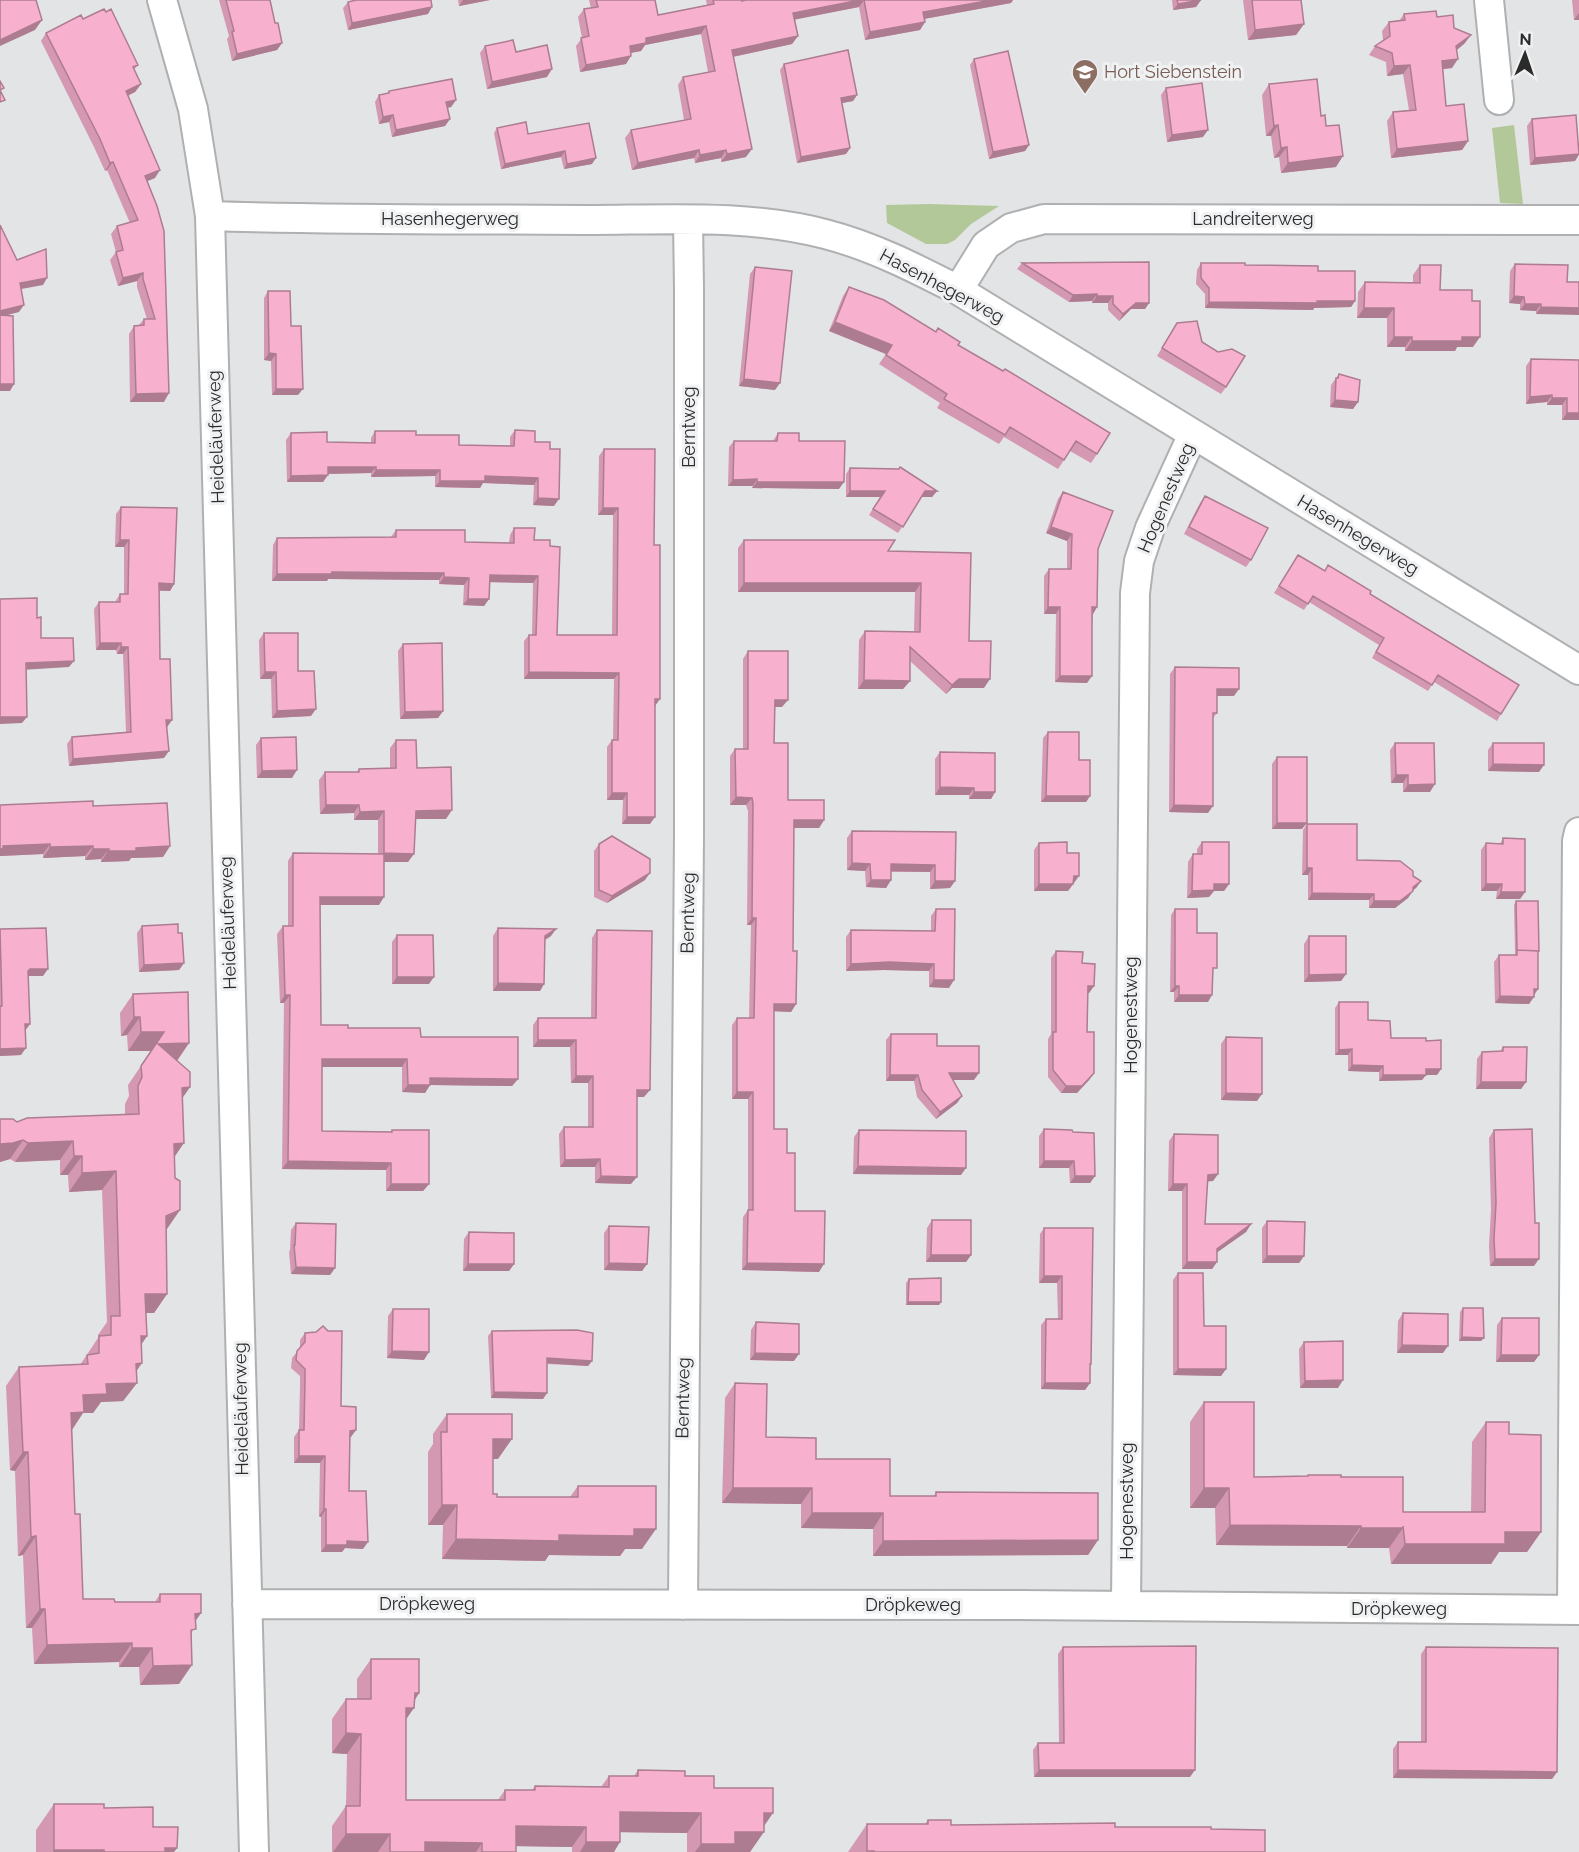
<svg xmlns="http://www.w3.org/2000/svg" width="1579" height="1852" font-family="Raleway,sans-serif">
  <style>
    .green { fill: #b3c899 }
    .lines { fill: none; stroke-linecap: round; stroke-linejoin: round }
    .street-casing { stroke: #afb0b2; stroke-width: 32 }
    .street { stroke: #fff; stroke-width: 28 }
    .wall { fill: #d498b2 }
    .shaded-wall { fill: #ad7c91 }
    .building { fill: #f7b1cf; stroke: #ad7c91; stroke-width: 1.5 }
    .labels { text-anchor: middle; stroke-width: 6; stroke-linejoin: round; paint-order: stroke }
    .education-label { font-size: 18px; fill: #785e54; stroke: #f0f1f3; text-anchor: start }
    .street-label { font-size: 18px; fill: #2b2b2c; stroke: #f0f1f3 }
  </style>
  <rect width="100%" height="100%" fill="#e3e4e5"/>
  <path class="green" d="M1514 125 1523 204 1500 203 1492 128Z
    M929 204 999 206 971 224 955 240 947 244H926L887 223 886 205Z"/>
  <g class="lines">
    <g class="street-casing">
      <path id="street" d="M162 0 193 109 210 216 254 1852
        M1489 0 1499 100
        M210 216C335 220 460 219 586 220 665 220 748 214 825 234 872 246 915 268 958 290L1579 670
        M958 290 986 245 1011 228 1044 219 1579 220
        M247 1604 1021 1605 1579 1610
        M683 1605 689 834V289L688 220
        M1126 1606 1135 593 1139 561 1150 528 1193 434
        M1572 1610 1577 841 1579 832"/>
    </g>
    <use href="#street" class="street"/>
  </g>
  <path class="wall" d="M219 0H270L275 23 282 43 277 50 232 61 227 39 229 36Z
    M458 0H490L459 6Z
    M589 0H655L658 15 707 5 706 0H742V1L746 0H1013L1011 3 924 19 925 22 920 30 865 40 859 7 795 19 798 36 792 44 733 57 746 157 721 162V158L695 163 694 158 632 170 625 138 631 130 684 120 678 85 683 77 708 72 701 34 645 45 641 51 631 53 626 64 580 72 576 46 582 38 578 17 584 9 591 8Z
    M1172 0H1201L1196 7 1173 10Z
    M1243 0H1301L1304 24 1296 35 1248 40Z
    M1572 0H1579V20H1574Z
    M348 2 428 14 348 30 343 8Z
    M1404 14 1437 17 1454 28 1471 35 1464 44 1457 50 1452 68 1443 69 1446 106 1468 141 1462 150 1391 158 1387 121 1393 112 1409 110 1403 74 1387 76 1386 62 1369 55 1375 46 1383 40 1382 31 1389 22 1399 21Z
    M83 19 138 65 134 70 141 84 135 92 128 96 155 178 147 181 164 402H130L129 334 134 326 139 325 144 319H147L137 287V281L118 286 110 260 116 252 111 234 117 226 130 223 107 170 105 171 94 147 41 41 46 33Z
    M485 46 516 52 547 77 487 89 480 53Z
    M974 59 1029 145 1025 151 989 159 970 65Z
    M784 64 857 95 853 101 842 103 850 148 846 154 797 163 780 70Z
    M1269 84 1321 116 1326 126 1336 167 1281 173 1279 157 1274 158 1271 136H1266L1262 95Z
    M1166 88 1203 137 1167 142 1161 95Z
    M389 91 456 100 451 107 447 108 450 119 445 126 392 137 389 122 379 124 375 102 379 95 386 94Z
    M1532 119 1579 143V155L1575 161 1530 165 1527 126Z
    M497 128 528 134 592 164 564 169 561 157 501 169 494 133Z
    M1022 263 1149 303 1145 309H1131L1119 321 1108 310V303H1092V301L1069 302 1017 269Z
    M1201 263 1245 265 1318 271 1355 301 1351 307 1314 308 1313 310 1205 308V294L1196 284 1197 270Z
    M1515 264 1567 282 1536 314V311L1520 310V304L1509 303 1510 271Z
    M1420 265 1440 290 1473 347H1457L1455 351H1405V347H1387V318H1357L1358 292 1365 282H1413V275Z
    M755 267 775 390 739 386 750 274Z
    M849 287 958 345 1097 454 1091 463 1070 451 1058 469 1004 437 999 444 937 408 940 403 879 364 886 354 829 331 843 296Z
    M268 291 298 395H272L271 361 264 360V298Z
    M1177 323 1202 342 1226 387 1221 394 1157 356Z
    M1531 359 1579 360V420H1562V405H1547V402L1526 404V366Z
    M1339 374 1358 402 1353 409 1330 407 1331 385Z
    M515 430 535 442 554 506 533 505 534 485 483 483 480 488 435 487V476L371 477V473L328 474 323 482H287L286 440 291 433 327 442 371 443V438L375 431 416 435 459 445 510 446V437Z
    M778 433 799 441 839 489 752 488 753 486H728L729 447 734 441H773Z
    M604 449 654 545 655 706 650 824H622L623 800H607V747L612 740H613L614 679H524V641L529 635H532L533 583 489 582V599L484 606 463 605 464 585 439 584V580L328 579 327 581H272L273 545 277 538 391 537 396 530 465 542 509 543 510 535 514 528 534 540 550 546 557 635H612L613 515H598L599 456Z
    M850 468 899 469 937 491 932 497H922L898 533 869 515 880 497H846V474Z
    M1063 492 1098 549 1097 607 1093 614 1087 683 1055 682 1056 614H1044V576L1049 569H1067V541L1046 533 1058 499Z
    M1205 496 1251 560 1246 567 1184 534 1200 503Z
    M121 507 174 584 170 591H159L160 659 172 720 167 727 164 758 69 766 67 744 72 737 126 732 123 654H117L116 650H96L94 609 99 602H115L120 594H124V547H115L116 514Z
    M744 540 888 551 971 553 969 641 984 688H952L946 694 910 661V681L903 689H858L859 640 865 631 914 632 915 592H738V548Z
    M1294 562 1324 571 1370 594 1501 714 1497 721 1434 682 1428 691 1372 658 1379 645 1309 602 1304 610 1274 593Z
    M264 633 298 671 311 716 272 718 271 679H260L259 640Z
    M403 644 443 711 438 718 400 719 398 651Z
    M748 651 782 707H775L774 743 788 800 824 820 819 828H794L793 951 796 1004 791 1012 774 1011V1129L787 1153 795 1211 819 1272 742 1270 743 1217 748 1210V1099H732V1025L737 1018H749L751 925H747L748 811 746 805H730V756L735 749H743V659Z
    M1175 667 1234 696H1217V713L1213 718 1208 813 1169 812 1170 674Z
    M1048 732 1079 760 1090 796 1086 802H1041L1043 738Z
    M261 738 292 778H257L256 745Z
    M396 740 417 768 446 819H416L408 862H384L379 905H320L321 1025 421 1037 518 1079 512 1086 430 1085 425 1093 402 1092V1067H322V1131L390 1132 392 1130 429 1184 423 1191H386V1170L282 1169 284 1003H280L277 934 283 926H288V861L293 853 378 854V820H354V813L320 814 319 780 325 772H357L359 769 390 768V748Z
    M1395 743 1430 792H1403V783H1391L1390 750Z
    M1493 743 1539 772 1488 771V750Z
    M940 752 995 792 991 799H969V795H935V759Z
    M1277 757 1302 829H1272V764Z
    M0 805 93 806 170 846 163 857 131 858 129 861 101 862V859L85 860V856L43 858V854L0 856Z
    M1307 824 1357 860 1413 876 1421 881 1416 888 1413 890 1408 898 1395 908H1369V900H1308V875H1302L1303 830Z
    M852 831 956 832 955 881 950 888 930 889V872H891V880L886 888 866 887 865 871 847 870V838Z
    M1503 838 1525 892 1520 899H1496L1497 891H1481V850L1486 843 1500 844Z
    M1202 842 1229 884 1224 891H1214L1209 897 1187 898 1188 862 1193 854H1197V849Z
    M1039 843 1067 853 1074 883 1068 891H1034V850Z
    M599 844 645 880 607 903 594 897V851Z
    M1516 901 1538 952V989L1529 1004 1495 1003 1494 962 1499 955H1514L1515 954 1514 905Z
    M936 909 949 988 929 987V971L884 970 846 971V937L851 930 931 931V916Z
    M1175 909 1212 974 1208 1002H1174V992H1170L1171 915Z
    M142 926 178 933 184 963 179 970 139 972 137 933Z
    M498 928 551 936 545 940 544 984 540 991H493V936Z
    M0 929 43 976H28L25 1031 21 1055 0 1056Z
    M597 930 644 1097H637L631 1184 595 1183V1167H560L559 1134 564 1127H588V1083H571L570 1047H533V1025L538 1018H591L592 938Z
    M397 935 429 984H392V942Z
    M1309 936 1346 974 1341 981 1304 982V944Z
    M1056 951 1082 963 1094 986 1089 993H1088L1087 1032 1094 1073 1089 1080 1077 1093H1061L1048 1077V1039L1051 1034V958Z
    M133 994 189 1043 177 1061 190 1087 182 1098 166 1230 167 1294 154 1313H146L147 1336 141 1345 136 1371 137 1383 123 1401 101 1402 93 1413H83L72 1430 75 1514 83 1599 115 1602H155L160 1594 201 1613 195 1621 179 1684 140 1685 139 1667H119V1662L34 1664 32 1628H26L23 1555 18 1556 15 1471 10 1470 6 1386 19 1367 80 1365 98 1338V1335L107 1322 102 1190 69 1192 68 1175H60V1160L15 1162 10 1159 0 1162 17 1122 125 1115V1104L129 1096 128 1085 151 1051H128L127 1035 121 1036 120 1013Z
    M1339 1002 1368 1020 1391 1038 1426 1041 1441 1069 1437 1075H1426L1422 1080 1379 1081V1072L1348 1071V1055H1335V1008Z
    M891 1034 937 1046 974 1080H952L962 1096 957 1103 936 1119 917 1097 914 1081H886V1040Z
    M1226 1037 1257 1101 1221 1100V1044Z
    M1503 1047 1526 1082 1521 1089H1476L1477 1059 1482 1052 1500 1051Z
    M1044 1129 1073 1132 1095 1176 1090 1183H1070L1069 1168H1039V1136Z
    M859 1130 961 1175 853 1174 854 1137Z
    M1494 1130 1534 1266H1490L1489 1246 1491 1210 1489 1138Z
    M1174 1134 1218 1174 1213 1181H1207L1205 1224H1251L1246 1232 1217 1252V1262L1212 1269H1182V1191H1168L1169 1141Z
    M932 1220 971 1255 966 1262H926L927 1228Z
    M1267 1221 1304 1256 1299 1263H1262V1228Z
    M296 1223 335 1268 330 1275 291 1274 289 1252 290 1250 291 1230Z
    M609 1226 647 1264 642 1271 604 1270V1233Z
    M1044 1228H1093L1090 1383 1085 1390 1041 1389V1325L1046 1319H1058L1057 1283H1039L1040 1234Z
    M469 1232 514 1264 509 1271H463L464 1239Z
    M1178 1273 1226 1369 1221 1376 1173 1375V1280Z
    M909 1279 941 1302 939 1305H906V1283Z
    M1463 1308 1481 1341H1459L1460 1312Z
    M393 1309 424 1360 387 1358 388 1316Z
    M1403 1313 1443 1353H1397L1398 1321Z
    M1502 1318 1539 1355 1534 1362H1496L1497 1325Z
    M756 1322 794 1361 750 1360 751 1330Z
    M492 1331 592 1361 588 1366 547 1364V1393L543 1399 491 1398 488 1336Z
    M305 1333 341 1406 356 1430 350 1437 349 1491 363 1549 345 1548 342 1552H321V1517L319 1516 320 1463H294V1437L299 1430 300 1386V1376L291 1368 292 1358 300 1348V1340Z
    M1304 1342 1338 1388H1300L1299 1349Z
    M735 1383 766 1437 816 1459 890 1496H934L936 1492 1098 1540 1088 1555 873 1556V1529L801 1528V1504L722 1503 725 1398Z
    M1204 1402 1254 1477 1308 1476V1475L1341 1477 1403 1512H1471L1472 1442 1486 1422 1509 1434 1541 1532 1527 1552H1499L1491 1564H1391L1389 1548H1347V1546L1216 1545 1215 1508H1190V1422Z
    M447 1414 498 1459H493V1494L497 1497H570L578 1486 642 1549H625L620 1556 549 1555 545 1561 442 1559 443 1525H428V1452L433 1444V1434Z
    M1063 1647 1190 1777H1034L1033 1750 1038 1743H1059L1058 1654Z
    M1426 1647 1557 1772 1552 1779 1393 1778V1749L1398 1742H1421V1654Z
    M371 1659 419 1693 415 1700 406 1720V1800H498L505 1790H532L535 1786 601 1787 609 1776H634L638 1770 685 1776 714 1788 764 1825 750 1852H687V1833L620 1832 614 1852H572V1847L516 1846V1852H332V1826L346 1806 347 1754 332 1753V1719L346 1699H357V1679Z
    M54 1804 104 1808 153 1827 177 1848 174 1852H36V1830Z
    M928 1820 951 1825 1211 1829 1265 1852H848L867 1824H925Z"/>
  <path class="shaded-wall" d="M463 0H490L459 6Z
    M860 0H864L859 7 788 21 793 13Z
    M992 0H1013L1011 3 918 20 923 12Z
    M1201 0 1196 7 1173 10 1178 4Z
    M432 7 428 14 348 30 352 23Z
    M1579 13V20H1574Z
    M42 20 35 30 0 46V40Z
    M925 22 920 30 865 40 870 32Z
    M1304 24 1296 35 1248 40 1255 30Z
    M706 26 701 34 645 45 641 51 624 54 630 46 646 38Z
    M1471 35 1464 44 1450 55 1456 46Z
    M798 36 792 44 727 58 732 50Z
    M282 43 277 50 232 61 237 54Z
    M631 56 626 64 580 72 586 65Z
    M1458 59 1452 68 1435 70 1442 61Z
    M1410 65 1403 74 1387 76 1394 66Z
    M552 69 547 77 487 89 492 82Z
    M141 84 135 92 120 99 126 91Z
    M857 95 853 101 837 104 841 98Z
    M456 100 451 107 442 109 446 102Z
    M393 115 389 122 379 124 383 117Z
    M450 119 445 126 392 137 396 130Z
    M1278 125 1271 136H1266L1274 126Z
    M1208 130 1203 137 1167 142 1172 135Z
    M1468 141 1462 150 1391 158 1397 149Z
    M1029 145 1025 151 989 159 993 152Z
    M1287 147 1279 157 1274 158 1281 148Z
    M850 148 846 154 797 163 801 157Z
    M752 149 746 157 721 162 727 154Z
    M699 150 694 158 632 170 638 163Z
    M726 150 721 158 695 163 700 155Z
    M565 151 561 157 501 169 505 164Z
    M1579 154 1575 161 1530 165 1535 158Z
    M1343 156 1336 167 1281 173 1288 163Z
    M596 158 592 164 564 169 567 164Z
    M113 162 107 170 105 171 110 163Z
    M160 170 155 178 140 184 145 176Z
    M143 273 137 281 118 286 123 278Z
    M47 278 43 285 16 290 20 283Z
    M1097 294 1092 301 1069 302 1073 295Z
    M1097 296H1113L1108 303H1092Z
    M1514 296 1524 297 1520 304 1509 303Z
    M1317 301H1355L1351 307 1314 308 1313 310 1205 308 1209 302Z
    M1136 303H1149L1145 309H1131L1119 321 1123 314Z
    M1525 304H1541L1536 311 1520 310Z
    M24 305 19 312 0 317V311Z
    M1541 307 1579 308V315L1536 314Z
    M1364 308H1394L1387 318H1357Z
    M835 322 892 345 886 354 829 331Z
    M1394 337H1412L1405 347H1387Z
    M1462 337H1480L1473 347H1457L1455 351H1405L1412 341Z
    M269 353 276 354 271 361 264 360Z
    M744 379 780 383 775 390 739 386Z
    M0 384H14L10 391H0Z
    M276 389H303L298 395H272Z
    M169 393 164 402H130L136 394Z
    M1552 395 1547 402 1526 404 1530 397Z
    M1552 398H1567L1562 405H1547Z
    M1335 400 1358 402 1353 409 1330 407Z
    M1567 413H1579V420H1562Z
    M328 467H376L371 473 323 474Z
    M376 470H440L435 476 371 477Z
    M328 475 323 482H287L291 476Z
    M485 476 538 478 534 485 483 483 480 488 435 487 440 481Z
    M757 479 753 486H728L733 480Z
    M757 482H844L839 489 752 488Z
    M850 491H885L880 497H846Z
    M925 491H937L932 497H921Z
    M538 498 559 499 554 506 533 505Z
    M603 508H618L613 515H598Z
    M1051 527 1072 534 1067 541 1046 533Z
    M120 540H129L124 547H115Z
    M332 572 444 573 439 580 328 579 327 581H272L277 574Z
    M490 575 538 576 533 583 485 582Z
    M444 577 469 578 464 585 439 584Z
    M159 583 174 584 170 591 154 590Z
    M744 583H921L915 592H738Z
    M468 599H489L484 606 463 605Z
    M1048 607H1060L1056 614H1044Z
    M1092 607H1097L1093 614Z
    M100 643H121L116 650H96Z
    M121 647H128L123 654H117Z
    M74 661 69 667 21 670 26 663Z
    M265 672H276L271 679H260Z
    M529 672 619 673 614 679H524Z
    M1060 676H1092L1087 683 1055 682Z
    M959 679H990L984 688H952L946 694 952 685Z
    M864 680 910 681 903 689H858Z
    M1217 689H1239L1234 696H1212Z
    M655 699H660L655 706Z
    M775 700H788L782 707H769Z
    M316 709 311 716 272 718 277 711Z
    M443 711 438 718 400 719 405 712Z
    M0 717H27L22 723 0 724Z
    M166 720H172L167 727H161Z
    M169 751 164 758 69 766 73 759Z
    M1493 764 1544 765 1539 772 1488 771Z
    M297 770 292 778H257L262 771Z
    M1396 775H1408L1403 783H1391Z
    M1435 784 1430 792H1403L1408 785Z
    M940 787 974 788 969 795H935Z
    M974 792H995L991 799H969Z
    M612 793H627L623 800H607Z
    M1046 796H1090L1086 802H1041Z
    M736 797 752 798 746 805H730Z
    M326 805H359L354 813 320 814Z
    M1174 805 1213 806 1208 813 1169 812Z
    M452 810 446 819H410L416 811Z
    M384 811 378 820H354L360 812Z
    M627 817H655L650 824H622Z
    M794 820H824L819 828H788Z
    M1277 823H1307L1302 829H1272Z
    M50 844 43 854 0 856V849L3 846Z
    M93 846 85 856 43 858 50 847Z
    M170 846 163 857 131 858 129 861 101 862 108 851 136 848Z
    M93 849H109L101 859 85 860Z
    M384 853 414 854 408 862H378Z
    M852 863 870 864 865 871 847 870Z
    M891 864 935 865 930 872 886 871Z
    M1307 868H1312L1308 875H1302Z
    M650 873 645 880 607 903 612 896Z
    M1074 876H1079L1074 883H1069Z
    M871 880H891L886 888 866 887Z
    M935 881H955L950 888 930 889Z
    M1421 881 1416 888 1408 894 1413 887Z
    M1039 884H1073L1068 891H1034Z
    M1214 884H1229L1224 891H1214L1209 897 1187 898 1192 891Z
    M1486 884H1502L1497 891H1481Z
    M1413 891 1408 898 1395 908H1369L1374 901Z
    M1501 892H1525L1520 899H1496Z
    M1312 893 1374 894 1369 900H1308Z
    M320 897H384L379 905H315Z
    M752 918H756L751 925H747Z
    M556 929 551 936 540 943 545 936Z
    M889 962 934 964 929 971 884 970 846 971 851 964Z
    M184 963 179 970 139 972 144 965Z
    M30 969H48L43 976H25Z
    M1346 974 1341 981 1304 982 1309 975Z
    M397 977H434L429 984H392Z
    M934 980H954L949 988 929 987Z
    M498 983 544 984 540 991H493Z
    M1088 986H1094L1089 993 1083 994Z
    M1175 986H1179L1174 992H1170Z
    M1534 989H1538L1533 996Z
    M285 995H290L284 1003H280Z
    M1179 995H1212L1208 1002H1174Z
    M1500 996 1534 997 1529 1004 1495 1003Z
    M774 1004H796L791 1012 769 1011Z
    M134 1017H140L127 1035 121 1036Z
    M25 1024H30L25 1031Z
    M141 1032H164L151 1051H128Z
    M538 1040H576L570 1047H533Z
    M189 1043 176 1062 158 1044Z
    M26 1048 21 1055 0 1056V1049Z
    M1352 1049 1348 1055H1335L1339 1050Z
    M322 1059H407L402 1067H317Z
    M1352 1065 1383 1066 1379 1072 1348 1071Z
    M1426 1069H1441L1437 1075H1426L1422 1080 1379 1081 1383 1075Z
    M949 1073H979L974 1080H944Z
    M1094 1073 1089 1080 1077 1093H1061L1066 1086Z
    M890 1075H918L914 1081H886Z
    M576 1076H593L588 1083H571Z
    M430 1078 518 1079 512 1086 430 1085 425 1093 402 1092 408 1085Z
    M1481 1082H1526L1521 1089H1476Z
    M190 1087 177 1106 182 1088Z
    M637 1090H650L644 1097H632Z
    M737 1092H753L748 1099H732Z
    M1226 1093 1262 1094 1257 1101 1221 1100Z
    M962 1096 957 1103 936 1119 940 1112Z
    M23 1140 10 1159 0 1162V1144Z
    M73 1141 60 1160 15 1162 28 1143Z
    M184 1143 171 1162 174 1144Z
    M74 1156H82L68 1175H60Z
    M600 1159 595 1167H560L565 1160Z
    M288 1161 391 1163 386 1170 282 1169Z
    M1044 1161H1074L1069 1168H1039Z
    M858 1166 966 1168 961 1175 853 1174Z
    M116 1171 102 1190 69 1192 82 1173Z
    M1218 1174 1213 1181 1203 1182 1208 1175Z
    M601 1176 637 1177 631 1184 595 1183Z
    M1075 1176H1095L1090 1183H1070Z
    M391 1184H429L423 1191H386Z
    M1173 1184H1187L1182 1191H1168Z
    M180 1210 167 1229 153 1234 166 1216Z
    M1251 1224 1246 1232 1212 1256 1217 1249Z
    M931 1255H971L966 1262H926Z
    M1267 1256H1304L1299 1263H1262Z
    M1495 1259H1539L1534 1266H1490Z
    M1187 1262H1217L1212 1269H1182Z
    M609 1263 647 1264 642 1271 604 1270Z
    M747 1263 824 1264 819 1272 742 1270Z
    M468 1264H514L509 1271H463Z
    M296 1267 335 1268 330 1275 291 1274Z
    M1044 1276H1062L1057 1283H1039Z
    M145 1294H167L154 1313H132Z
    M908 1302H941L939 1305H906Z
    M141 1336H147L134 1355Z
    M1462 1337 1484 1338 1481 1341H1459Z
    M1402 1345 1448 1346 1443 1353H1397Z
    M392 1351 429 1352 424 1360 387 1358Z
    M755 1353 799 1354 794 1361 750 1360Z
    M1501 1355H1539L1534 1362H1496Z
    M547 1358 592 1361 588 1366 543 1363Z
    M142 1363 129 1382 136 1364Z
    M1178 1369H1226L1221 1376 1173 1375Z
    M1343 1380 1338 1388H1300L1305 1381Z
    M137 1383 123 1401 101 1402 93 1413H83L71 1431 58 1432 83 1395 106 1384Z
    M1045 1383H1090L1085 1390 1041 1389Z
    M494 1392 547 1393 543 1399 491 1398Z
    M356 1430 351 1437 345 1438 350 1431Z
    M493 1439H512L498 1459H479Z
    M23 1452H28L15 1471 10 1470Z
    M299 1456H325L320 1463H294Z
    M733 1488H812L801 1504 722 1503Z
    M1204 1488H1229L1215 1508H1190Z
    M442 1505H457L443 1525H428Z
    M324 1509H326L321 1517 319 1516Z
    M812 1513H883L873 1529 801 1528Z
    M1230 1525 1361 1526 1347 1546 1216 1545Z
    M1361 1528H1403L1389 1548H1347Z
    M634 1529H656L642 1549H625L620 1556 549 1555 545 1561 442 1559 456 1539 559 1535Z
    M1505 1532H1541L1527 1552H1499L1491 1564H1391L1405 1544Z
    M36 1536 23 1555 18 1556 31 1537Z
    M1098 1540 1088 1555 873 1556 883 1541Z
    M347 1541 368 1542 363 1549 345 1548 342 1552H321L326 1545Z
    M40 1609H45L32 1628H26Z
    M201 1613 188 1632 195 1614Z
    M132 1643 119 1662 34 1664 47 1645Z
    M132 1648H152L139 1667H119Z
    M192 1665 179 1684 140 1685 153 1666Z
    M415 1693H419L409 1708H414L400 1728H392Z
    M346 1733 361 1734 347 1754 332 1753Z
    M1039 1770H1195L1190 1777H1034Z
    M1398 1770 1557 1772 1552 1779 1393 1778Z
    M620 1812 701 1813 687 1833 606 1832Z
    M764 1813H773L760 1832H764L750 1852H695L701 1844 735 1832Z
    M516 1826 586 1827 572 1847 502 1846Z
    M346 1834H390L378 1852H333Z
    M425 1842 482 1843 476 1852H418Z
    M586 1842H620L614 1852H580Z
    M165 1848H177L174 1852H162Z
    M54 1850H104L103 1852H53Z"/>
  <path class="building" d="M0 0H36L42 20 0 40Z
    M226 0H270L275 23H278L282 43 237 54 232 32 234 31Z
    M356 0H431L432 7 352 23 348 2Z
    M596 0H655L658 15 714 4 713 0H742V1L746 0H860L793 13 798 36 732 50 752 149 727 154 726 150 700 155 699 150 638 163 631 130 691 119 683 77 715 71 706 26 646 38V43L630 46 631 56 586 65 581 38 589 36 584 9 598 7Z
    M864 0H992L923 12 925 22 870 32Z
    M1177 0H1201L1178 4Z
    M1252 0H1301L1304 24 1255 30Z
    M104 9 106 12 111 9 138 65 133 67 141 84 126 91 160 170 145 176 157 206 164 231 169 393 136 394 134 326 144 325V319H155L143 279V273L123 278 116 252 123 250 117 226 138 220 113 162 110 163 100 139 46 33 81 15 83 19Z
    M1436 11 1437 17 1453 15 1454 28 1471 35 1456 46 1458 59 1442 61 1446 106 1464 104 1468 141 1397 149 1393 112 1416 110 1410 65 1394 66 1392 53 1375 46 1390 36 1389 22 1405 20 1404 14Z
    M513 40 516 52 547 45 552 69 492 82 485 46Z
    M848 50 857 95 841 98 850 148 801 157 784 64Z
    M1008 51 1029 145 993 152 974 59Z
    M452 79 456 100 446 102 450 119 396 130 393 115 383 117 379 95 389 93V91Z
    M1317 79 1321 116 1325 115 1326 126 1339 125 1343 156 1288 163 1287 147 1281 148 1278 125 1274 126 1269 84Z
    M0 81 4 88 0 90 5 100 0 102Z
    M1202 83 1208 130 1172 135 1166 88Z
    M1576 115 1579 154 1535 158 1532 119Z
    M526 122 528 134 589 123 596 158 567 164 565 151 505 164 497 128Z
    M0 225 17 260 46 249 47 278 20 283 24 305 0 311Z
    M1149 262V303H1136L1123 314 1113 304V296H1097V294L1073 295 1022 263Z
    M1201 263H1245V265L1318 266V271H1355V301H1317V303L1209 302V288L1201 278Z
    M1515 264 1568 265 1567 282H1579V308L1541 307V304H1525L1524 297 1514 296Z
    M1420 265H1441L1440 290H1472V301H1480V337H1462V341H1412V337H1394V308H1364L1365 282 1420 283Z
    M755 267 792 271 780 383 744 379Z
    M849 287 884 300 936 332 938 328 960 342 958 345 1003 371 1005 369 1110 433 1097 454 1076 441 1064 460 1010 427 1005 435 944 399 947 394 886 355 892 345 835 322Z
    M268 291H290L291 326H301L303 389H276V354L269 353Z
    M0 315 13 316 14 384H0Z
    M1197 321 1202 342 1218 352 1232 349 1245 356 1226 387 1162 348 1177 323Z
    M1531 359 1579 360V413H1567V398H1552V395L1530 397Z
    M1339 374 1360 380 1358 402 1335 400 1336 378H1338Z
    M515 430 535 431V442H550V449H560L559 499 538 498V478L485 476V481H440V470H376V467H328V475L291 476V433L327 432V442L375 443V431H416V435H459V445L514 446Z
    M778 433H799V441H845L844 482H757V479L733 480 734 441H777Z
    M604 449H655L654 545H660V699H655V817H627V793H612V740H618L619 673 529 672V635H536L538 576 490 575 489 599H468L469 578 444 577V573L332 572 331 574H277V538L396 537V530H465V542L514 543V528H535L534 540H550V546L560 547 557 635H617L618 508H603Z
    M900 467 937 491H925L903 527 873 509 885 491H850V468L899 469Z
    M1063 492 1113 511 1098 549 1097 607H1092V676H1060V607H1048L1049 569H1071L1072 534 1051 527Z
    M1205 496 1268 528 1251 560 1189 527Z
    M121 507 177 508 174 584 159 583 160 659H170L172 720H166L169 751 73 759 72 737 131 732 128 647H121V643H100L99 602H120V594H128L129 540H120Z
    M744 540H895L888 551 971 553 969 641H991L990 679H959L952 685 910 647V681L864 680 865 631 920 632 921 583H744Z
    M1298 555 1325 571 1328 565 1371 591 1370 594 1519 685 1501 714 1438 675 1432 685 1376 652 1384 638 1313 596 1308 604 1279 586Z
    M37 598V618L41 617V638H73L74 661 26 663 27 717H0V599Z
    M264 633H298V671H314L316 709 277 711 276 672H265Z
    M442 643 443 711 405 712 403 644Z
    M748 651H788V700H775L774 743H788V800H824V820H794L793 951H797L796 1004H774V1129H787V1153H795V1211H825L824 1264 747 1263 748 1210H753V1092H737V1018H754L756 918H752L753 803 752 798 736 797 735 749H748Z
    M1175 667 1239 668V689H1217V713H1213V806L1174 805Z
    M1048 732H1079V760H1090V796H1046Z
    M296 737 297 770 262 771 261 738Z
    M396 740H416L417 768 451 767 452 810 416 811 414 854 384 853V811L360 812 359 805H326L325 772H359V769L396 768Z
    M1395 743H1434L1435 784 1408 785V775H1396Z
    M1493 743H1544V765L1493 764Z
    M940 752 995 753V792H974V788L940 787Z
    M1277 757H1307V823H1277Z
    M93 801V806L167 803 170 846 136 848V851H108L109 849H93V846L50 847V844L3 846V849H0V805Z
    M1307 824H1357V860L1400 861 1413 871V876L1421 881 1413 887V891L1400 901H1374V894L1312 893V868H1307Z
    M852 831 956 832 955 881H935V865L891 864V880H871L870 864 852 863Z
    M612 836 650 859V873L612 896 599 890V844Z
    M1503 838 1525 839V892H1501L1502 884H1486V843L1503 844Z
    M1067 842V853H1079V876H1074L1073 884H1039V843Z
    M1202 842H1229V884H1214V890L1192 891 1193 854H1202Z
    M293 853 384 854V897H320L321 1025H348V1028H420L421 1037H518V1079L430 1078V1085H408L407 1059H322V1131L392 1132V1130H429V1184H391V1163L288 1161 290 995H285L283 926H293Z
    M1516 901H1538L1539 951 1517 950Z
    M936 909H955L954 980H934V964L889 962 851 964V930L935 931Z
    M1175 909H1197V933H1217V968H1213L1212 995H1179V986H1175Z
    M178 924V933H182L184 963 144 965 142 926Z
    M46 928 48 969H30L28 971 30 1024H25L26 1048 0 1049V1006H2L0 929Z
    M498 928 556 929 545 936 544 984 498 983Z
    M597 930 652 931 650 1090H637V1177L601 1176 600 1159 565 1160 564 1127H593V1076H576V1040H538V1018H596Z
    M397 935H433L434 977H397Z
    M1309 936H1346V974L1309 975Z
    M1517 950 1538 951V989H1534V997L1500 996 1499 955H1517Z
    M1056 951 1083 952 1082 963 1095 964 1094 986H1088L1087 1032H1094V1073L1082 1086H1066L1053 1070V1032H1056Z
    M188 992 189 1043 158 1044 190 1072V1087L182 1088 184 1143 174 1144 175 1178 180 1181V1210L166 1216 167 1294H145L147 1336H141L142 1363 136 1364 137 1383 106 1384 107 1394 83 1395 84 1412 71 1413 75 1514H80L83 1599H114L115 1602H160V1594H201V1613L195 1614 196 1629 191 1630 192 1665 153 1666 152 1648H132V1643L47 1645 45 1609H40L36 1536 31 1537 28 1452H23L19 1367 88 1364 87 1355 99 1353V1336L111 1335V1316H120L116 1171 82 1173V1156H74L73 1141 28 1143 23 1140 13 1143 0 1144V1119H13L17 1122 27 1118 139 1114 138 1086 142 1077 141 1066 164 1032H141L140 1017H134L133 994Z
    M1339 1002H1368V1020L1390 1021 1391 1038H1426V1041L1441 1040V1069H1426V1075H1383V1066L1352 1065V1049L1339 1050Z
    M891 1034H937V1046H979V1073H949L962 1096 940 1112 922 1090 918 1075H890Z
    M1226 1037 1262 1038V1094L1226 1093Z
    M1503 1047H1527L1526 1082H1481L1482 1052 1503 1051Z
    M1044 1129 1072 1130 1073 1132 1094 1133 1095 1176H1075L1074 1161H1044Z
    M1532 1129 1535 1223H1539V1259H1495L1494 1239 1496 1203 1494 1130Z
    M859 1130 966 1131V1168L858 1166Z
    M1174 1134 1218 1135V1174L1208 1175 1205 1224H1251L1217 1249V1262H1187V1184H1173Z
    M932 1220H971V1255H931Z
    M1267 1221 1305 1222 1304 1256H1267Z
    M296 1223 336 1224 335 1268 296 1267 294 1245H295Z
    M609 1226 649 1227 647 1264 609 1263Z
    M1044 1228H1093L1091 1364H1090V1383H1045L1046 1319H1062V1276H1044Z
    M469 1232 514 1233V1264H468Z
    M1178 1273H1203L1204 1326H1226V1369H1178Z
    M941 1278V1302H908L909 1279Z
    M1463 1308H1483L1484 1338 1462 1337Z
    M393 1309H429V1352L392 1351Z
    M1403 1313 1448 1314V1346L1402 1345Z
    M1502 1318H1539V1355H1501Z
    M756 1322 799 1324V1354L755 1353Z
    M323 1326 328 1331H342L341 1406 356 1407V1430L350 1431 349 1491H366L368 1542 347 1541V1545H326V1509H324L325 1456H299V1430H304L305 1379V1369L296 1360 297 1351 305 1342V1333L316 1332Z
    M577 1330 593 1333 592 1361 547 1358V1393L494 1392 492 1331Z
    M1343 1341V1380L1305 1381 1304 1342Z
    M735 1383 767 1384 766 1437 816 1438V1459H890V1496H936V1492L1098 1493V1540L883 1541V1513H812V1488H733Z
    M1204 1402H1254V1477L1308 1476V1475H1341V1477H1403V1512H1485L1486 1422H1509V1434L1541 1435V1532H1505V1544H1405L1403 1526V1528H1361V1526L1230 1525 1229 1488H1204Z
    M447 1414H512V1439H493V1494H497V1497H578V1486H656V1529H634V1536L559 1535V1541L456 1539 457 1505H442L441 1432H447Z
    M1196 1646 1195 1770H1039L1038 1743H1064L1063 1647Z
    M1426 1647 1558 1648 1557 1772 1398 1770V1742H1426Z
    M371 1659H419V1693H415L414 1708H406V1800H505V1790H535V1786L609 1787V1776H638V1770L685 1771V1776H714V1788H773V1813H764V1832H735V1844H701V1813L620 1812V1842H586V1827L516 1826V1852H482V1843L425 1842V1852H390V1834H346V1806H360L361 1734 346 1733V1699H371Z
    M54 1804H104V1808L153 1807V1827H178L177 1848H165V1852H104V1850H54Z
    M928 1820H951V1825L1115 1823V1827H1211V1829L1265 1830V1852H874V1851H867V1824H928Z"/>
  <defs>
    <g id="school-pin" transform="scale(1.35)"><path d="M0 17L-7.5 6A9.5 9.5 0 1 1 7.5 6Z" fill="#8d6e63" stroke="#f0f1f3"/><path d="M0-5L7-2L0 1L-7-2ZM-4 1L0 2.5L4 1V4Q0 6-4 4Z" fill="#fff"/></g>
  </defs>
  <g fill-rule="evenodd">
    <use href="#school-pin" x="1085" y="72"/>
  </g>
  <g class="labels">
    <g class="education-label">
      <text x="1104" y="78">Hort Siebenstein</text>
    </g>
    <g class="street-label">
      <text x="450" y="225">Hasenhegerweg</text>
      <text x="1253" y="225">Landreiterweg</text>
      <text transform="translate(942 286) rotate(28)" y="6">Hasenhegerweg</text>
      <text transform="translate(689 427) rotate(-90)" y="6">Berntweg</text>
      <text transform="translate(216 437) rotate(-92)" y="6">Heideläuferweg</text>
      <text transform="translate(1166 498) rotate(-67)" y="6">Hogenestweg</text>
      <text transform="translate(1358 535) rotate(31)" y="6">Hasenhegerweg</text>
      <text transform="translate(688 913) rotate(-89)" y="6">Berntweg</text>
      <text transform="translate(228 923) rotate(-92)" y="6">Heideläuferweg</text>
      <text transform="translate(1131 1015) rotate(-90)" y="6">Hogenestweg</text>
      <text transform="translate(683 1398) rotate(-89)" y="6">Berntweg</text>
      <text transform="translate(241 1409) rotate(-91)" y="6">Heideläuferweg</text>
      <text transform="translate(1127 1501) rotate(-90)" y="6">Hogenestweg</text>
      <text x="427" y="1610">Dröpkeweg</text>
      <text x="913" y="1611">Dröpkeweg</text>
      <text x="1399" y="1615">Dröpkeweg</text>
    </g>
  </g>
  <g transform="translate(1525 54) rotate(2)" stroke="#f0f1f3" stroke-width="4.5" paint-order="stroke">
  <path d="M0-4.5L10 22L0 15L-10 22Z" fill="#2b2b2c"/>
  <text y="-9" font-size="16" font-weight="bold" text-anchor="middle" fill="#2b2b2c">N</text>
  </g>
</svg>
